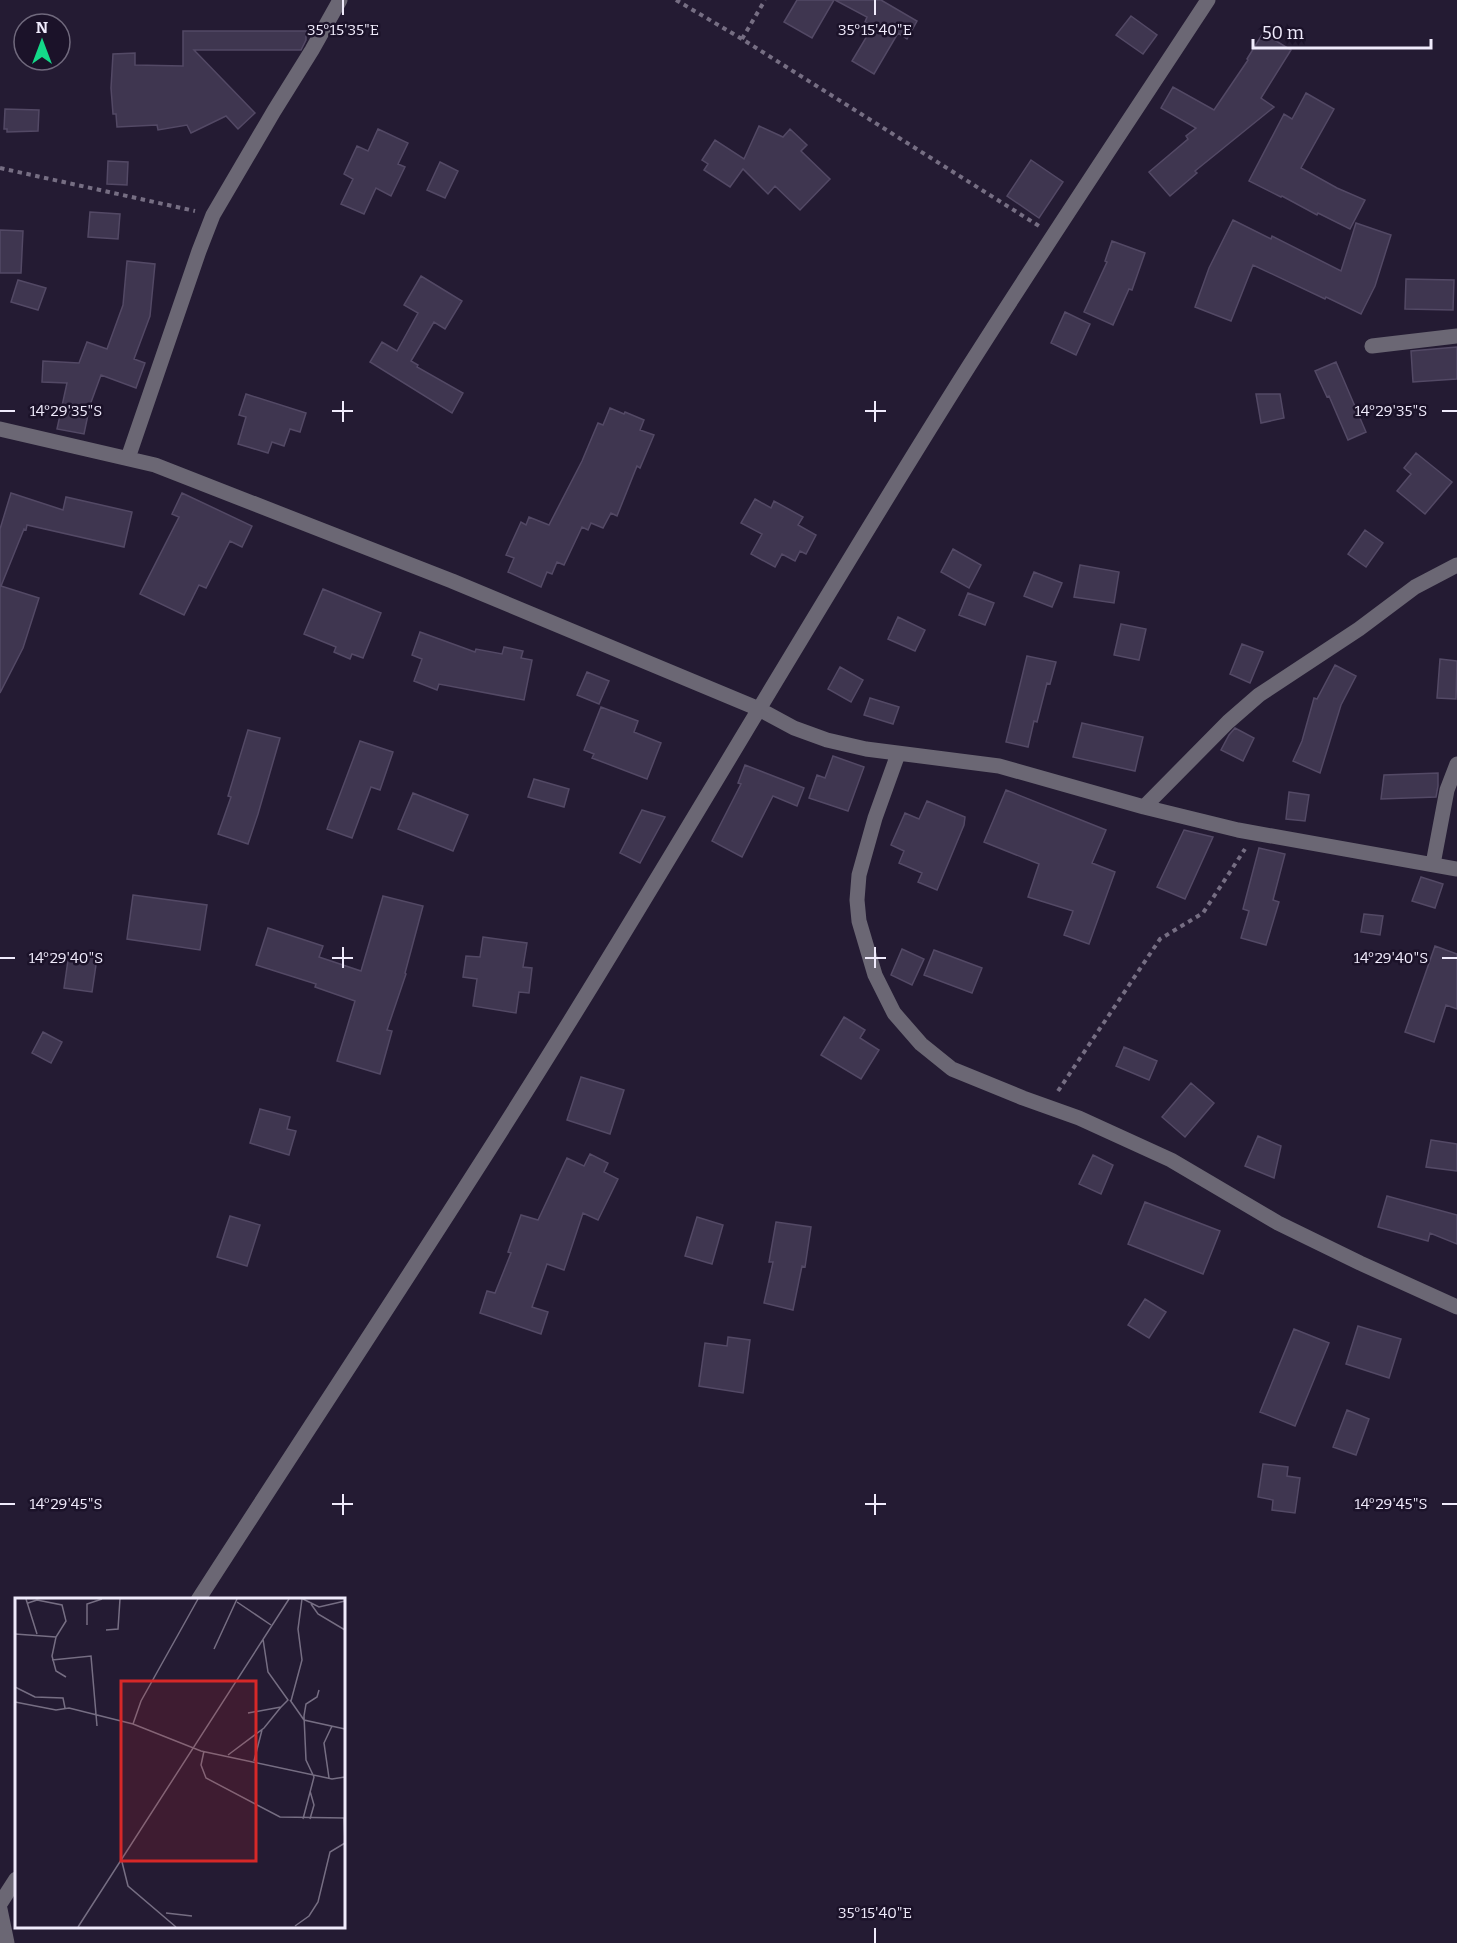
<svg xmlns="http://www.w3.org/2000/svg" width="1457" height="1943" font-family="Bitter,serif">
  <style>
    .building { fill: #3f3650; stroke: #534965; stroke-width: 1.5 }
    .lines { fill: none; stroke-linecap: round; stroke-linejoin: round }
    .path { stroke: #766e83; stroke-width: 4; stroke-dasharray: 4.5 4.5; stroke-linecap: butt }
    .minor { stroke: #6b6774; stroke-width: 15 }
    .ticks { fill: none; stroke: #f0ebfc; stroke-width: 2 }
    .inset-road { fill: none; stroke: #766e83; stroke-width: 1.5 }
    .view { fill: #d62828; fill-opacity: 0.15; stroke: #d62828; stroke-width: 3 }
    .inset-edge { fill: none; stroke: #f0ebfc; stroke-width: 3 }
    .ticks-label { font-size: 15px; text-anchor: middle; fill: #f0ebfc; stroke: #1b1229; stroke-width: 5; stroke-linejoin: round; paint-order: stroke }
  </style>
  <rect width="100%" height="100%" fill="#241b33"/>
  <path class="building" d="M797 0H834L812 38 784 22Z
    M835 0H881L917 21 907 39 898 33 874 74 852 61 873 26 865 22 867 17Z
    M1131 16 1157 35 1143 54 1116 35Z
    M183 31H306V40L301 50H194L255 113 238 129 226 116 191 133 187 125 158 130 157 125 117 127 116 114H113L111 88 113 54 135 53V65L183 66Z
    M1263 33 1291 50 1261 98 1274 107 1195 171 1197 173 1170 196 1149 172 1188 139 1186 136 1196 128 1161 108 1173 87 1214 110 1248 60 1247 59Z
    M1306 93 1334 109 1301 168 1337 188 1365 200 1350 229 1318 213 1317 215 1282 196 1281 197 1249 181 1284 114 1292 119Z
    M5 109 39 110 38 131 7 132V129H4Z
    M759 126 783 137 790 129 807 145 801 151 830 179 800 210 775 186 768 194 743 169 730 187 704 170 708 164 702 160 715 140 744 159Z
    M378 129 408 143 398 164 405 167 391 196 376 188 364 214 341 204 353 179 344 174 357 146 368 151Z
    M1031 160 1063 182 1039 218 1007 196Z
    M108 161 128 162 127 185 107 184Z
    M440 162 458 171 445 198 427 190Z
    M90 212 120 214 118 239 88 237Z
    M1233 220 1271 239 1272 236 1341 271 1356 223 1391 235 1375 286 1361 314 1326 297 1325 299 1253 265 1231 321 1195 307 1209 268Z
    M0 230 23 231 21 273H0Z
    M1112 241 1145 253 1132 290 1129 289 1113 325 1084 312 1107 262 1105 261Z
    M127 261 155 264 150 316 134 359 145 363 136 388 101 375 90 405 84 434 57 429 67 383 42 382 43 361 79 363 87 342 107 349 123 305Z
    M421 276 462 301 445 329 434 322 411 361 418 365 417 367 463 393 452 413 370 362 382 342 397 351 418 313 404 305Z
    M1406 279 1454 280 1453 310 1405 309Z
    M18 280 46 288 38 310 11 302Z
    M1065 312 1090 324 1076 355 1051 343Z
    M1457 347V379L1413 382 1411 351Z
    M1336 362 1366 432 1348 440 1329 396 1327 397 1315 371Z
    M246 394 306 413 300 432 290 429 284 446 272 442 268 453 238 444 246 417 239 415Z
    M1256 394H1280L1284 418 1261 423Z
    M610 408 624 414 625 412 644 420 640 430 654 435 640 468 637 466 617 516 611 513 603 528 591 523 588 530 582 527 564 565 557 562 552 574 547 572 541 587 508 572 514 558 506 555 521 522 526 525 529 517 549 525 582 461 598 423 603 425Z
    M1416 453 1452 482 1425 514 1397 491 1411 474 1404 468Z
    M11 493 63 510 66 497 132 512 124 547 27 525 26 530 24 529 1 586 39 598 23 648 0 693V529Z
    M182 493 252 526 242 547 230 541 206 588 199 585 184 615 140 594 179 517 172 514Z
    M755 499 771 508 774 501 803 517 798 525 816 535 806 554 800 551 795 561 782 554 775 567 751 554 762 534 741 523Z
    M1365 530 1383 543 1366 567 1348 554Z
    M953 549 981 565 969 588 941 572Z
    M1080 565 1119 572 1114 603 1074 597Z
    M1034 572 1062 583 1052 607 1024 596Z
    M323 589 381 613 363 658 352 654 350 659 334 652 336 647 304 634Z
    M968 593 994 603 985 625 959 615Z
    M898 617 925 630 915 651 888 639Z
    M1121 624 1146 629 1139 660 1114 655Z
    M420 632 475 652 476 649 502 654 504 647 523 651 521 658 532 660 524 700 439 684 437 690 414 681 422 659 412 655Z
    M1242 644 1263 652 1250 683 1230 674Z
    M1027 656 1056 662 1050 684 1047 683 1037 722 1034 721 1028 747 1006 742Z
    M1440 659 1457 661 1456 699 1437 698Z
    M1335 665 1356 676 1341 705 1320 773 1293 761 1302 741 1314 698 1317 699Z
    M840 667 863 680 851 702 828 689Z
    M587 672 609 681 599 704 577 695Z
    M870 698 899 707 893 724 864 715Z
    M601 707 638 721 634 732 661 743 647 779 592 758 594 754 584 750Z
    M1082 723 1143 737 1135 771 1073 757Z
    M1235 728 1254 738 1243 761 1221 750 1229 735Z
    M248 730 280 738 258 814 248 844 218 834 231 797 228 796Z
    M360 741 393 752 380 790 371 787 352 838 327 829Z
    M833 756 864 767 848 811 809 798 817 775 825 778Z
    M745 765 804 788 797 806 773 796 742 857 712 841 741 784 738 783Z
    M1438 773V786L1436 797 1381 799 1384 775Z
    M534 779 569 789 564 807 528 797Z
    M1006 790 1106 830 1092 863 1115 872 1089 944 1064 935 1073 911 1028 897 1039 864 984 842Z
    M1289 792 1309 795 1305 821 1286 819Z
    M413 793 468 815 453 851 398 829Z
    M927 801 965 817 964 825 937 890 918 882 922 873 899 863 904 851 891 845 905 813 919 819Z
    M642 810 665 817 640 863 620 853Z
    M1184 830 1213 837 1185 899 1157 887Z
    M1259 848 1285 854 1273 900 1279 902 1266 945 1241 938 1249 911 1243 909Z
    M1421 877 1443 884 1435 908 1412 901Z
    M133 895 207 905 200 950 127 939Z
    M383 896 423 906 405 973 406 974 387 1030 392 1031 380 1074 337 1061 355 1001 315 987 316 984 256 965 268 928 323 946 319 957 361 971Z
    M1364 914 1383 916 1380 935 1361 932Z
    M483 937 527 943 523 967 532 968 529 993 519 992 516 1013 473 1006 477 979 463 977 466 956 480 957Z
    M1435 946 1457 954V1009L1446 1005 1434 1042 1405 1032Z
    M902 949 924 959 912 985 891 975Z
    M934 950 982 968 972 993 924 975Z
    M69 953 97 958 92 992 64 988Z
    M844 1017 865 1030 860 1038 879 1050 861 1079 821 1055Z
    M43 1032 62 1042 51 1063 32 1053Z
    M1124 1047 1157 1061 1149 1080 1116 1066Z
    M581 1077 624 1090 610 1134 567 1120Z
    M1191 1083 1214 1103 1185 1137 1162 1117Z
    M260 1109 290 1117 287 1129 296 1131 289 1155 250 1143Z
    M1258 1136 1281 1146 1274 1178 1245 1166Z
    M1431 1140 1457 1144V1171L1426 1167Z
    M590 1154 608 1163 604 1172 618 1179 598 1220 583 1213 564 1270 547 1264 532 1307 548 1312 541 1334 480 1313 487 1291 495 1293 511 1253 508 1252 521 1215 538 1220 567 1158 584 1166Z
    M1093 1155 1113 1165 1101 1194 1079 1184Z
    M1387 1196 1457 1215V1244L1430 1233 1428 1241 1378 1227Z
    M1145 1202 1220 1231 1203 1274 1128 1244Z
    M230 1216 260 1225 247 1266 217 1257Z
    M697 1217 723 1225 712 1264 685 1256Z
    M776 1222 811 1227 805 1267 802 1266 793 1310 764 1303 773 1262H769Z
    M1145 1299 1166 1312 1149 1338 1128 1325Z
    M1358 1326 1401 1339 1389 1378 1346 1364Z
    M1294 1329 1329 1343 1295 1426 1260 1412Z
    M728 1337 750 1340 743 1393 699 1386 705 1343 727 1346Z
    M1347 1410 1369 1419 1356 1455 1333 1447Z
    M1263 1464 1288 1467 1287 1476 1300 1478 1295 1513 1272 1510 1273 1500 1258 1497Z"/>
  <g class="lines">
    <path class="path" d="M676 0 742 39 1039 226
      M742 39 765 0
      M0 168 195 211
      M1058 1091 1160 939 1203 913 1245 849"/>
    <path class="minor" d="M1372 346 1457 336
      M0 429 155 465 452 581 759 709 794 728 827 740 866 749 999 766 1144 807 1238 830 1457 869
      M128 458 199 251 213 215 274 111 312 50 340 0
      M898 754 875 818 859 875 857 900 859 921 875 975 894 1013 921 1044 952 1069 1023 1098 1079 1118 1171 1160 1278 1223 1360 1263 1457 1307
      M1144 807 1228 722 1259 695 1359 629 1415 587 1457 565
      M1433 864 1447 790 1457 764
      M198 1600C337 1384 480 1170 613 951 732 756 847 559 969 366 1047 243 1128 122 1208 0
      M0 1904 16 1879
      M0 1909 7 1943"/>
  </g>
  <path class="ticks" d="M343 0V15M875 0V15M343 401V422M875 401V422M0 411H15M332 411H353M865 411H886M1442 411H1457M343 947V968M875 947V968M0 958H15M332 958H353M865 958H886M1442 958H1457M343 1494V1515M875 1494V1515M0 1504H15M332 1504H353M865 1504H886M1442 1504H1457M875 1928V1943"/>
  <g transform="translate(15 1598)">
    <rect width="330" height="330" fill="#241b33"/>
    <path class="inset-road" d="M11 1 22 36M288 1 304 9 330 3M222 4 256 27M13 5 22 2 47 7 51 23 41 39 37 58 41 73 51 79M296 6 303 16 330 32M72 27V6L87 1M91 32 103 31 105 1M0 36 41 39M199 51 222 1M37 62 76 58 82 128M0 89 20 99 48 100 50 110M275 102 289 122 330 131M276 103 287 62 283 31 287 1M0 104 41 112 54 110 118 126 186 153 317 181 330 179M233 115 266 109 273 102 253 74 248 41M118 126 126 103 183 1M189 153 186 167 191 180 265 219 330 220M213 157 249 130 266 109M239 163 247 132M314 180 309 145 317 128M295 193 299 207 295 221M329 220 330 245M288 221 299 179 291 162 289 118 291 106 302 99 304 92M106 260 113 288 161 329M151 315 177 318M280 328 294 318 303 304 315 254 330 245M63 329 274 1"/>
    <path class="view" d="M106 83H241V263H106Z"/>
    <rect width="330" height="330" class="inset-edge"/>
  </g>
  <g class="ticks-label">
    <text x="343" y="35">35°15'35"E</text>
    <text x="875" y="35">35°15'40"E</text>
    <text x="66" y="416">14°29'35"S</text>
    <text x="1391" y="416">14°29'35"S</text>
    <text x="66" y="963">14°29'40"S</text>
    <text x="1391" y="963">14°29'40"S</text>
    <text x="66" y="1509">14°29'45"S</text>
    <text x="1391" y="1509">14°29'45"S</text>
    <text x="875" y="1918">35°15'40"E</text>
  </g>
  <g transform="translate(42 42)"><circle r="28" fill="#1b1229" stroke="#70697d" stroke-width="1.5"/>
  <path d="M0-4.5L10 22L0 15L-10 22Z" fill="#14d989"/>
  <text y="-9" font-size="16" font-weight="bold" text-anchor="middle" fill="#f0ebfc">N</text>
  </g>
  <path d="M1253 39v9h178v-9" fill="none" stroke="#f0ebfc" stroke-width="3"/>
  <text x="1262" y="39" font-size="18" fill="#f0ebfc" stroke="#1b1229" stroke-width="4.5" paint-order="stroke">50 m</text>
</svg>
